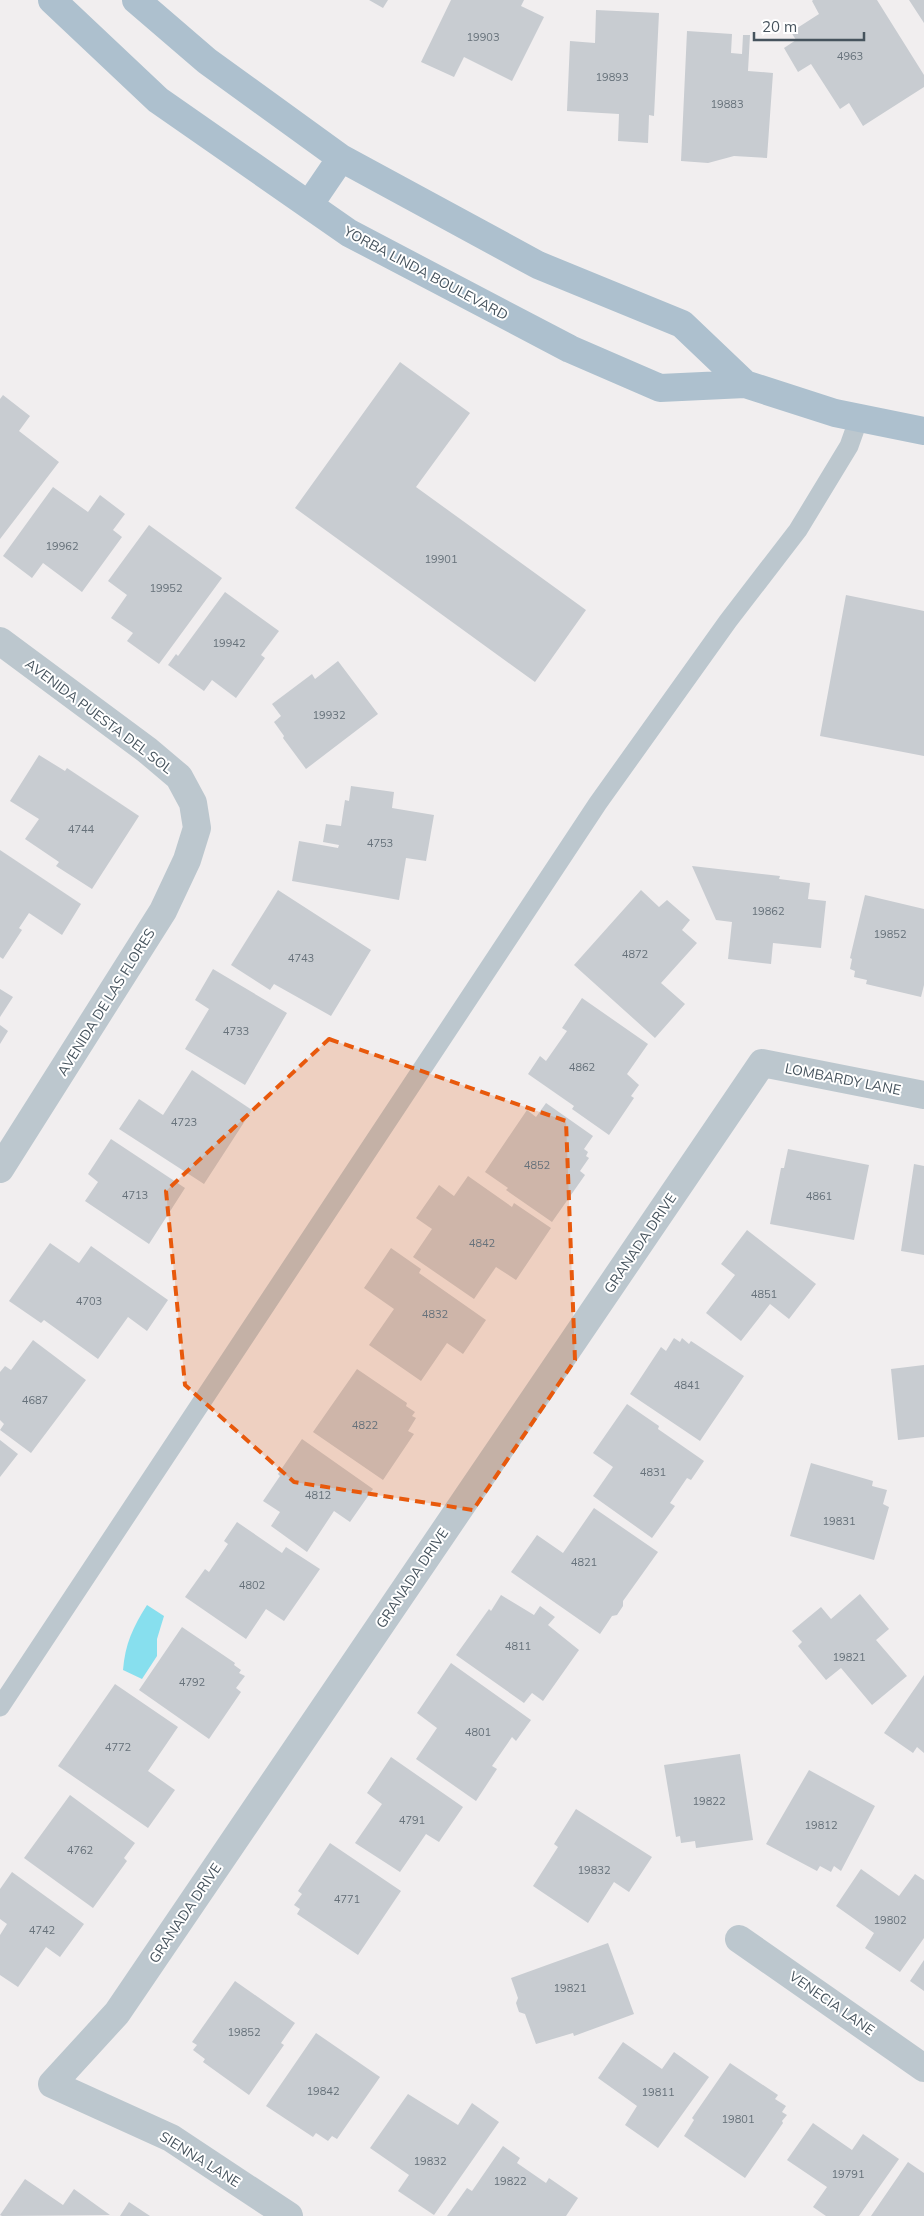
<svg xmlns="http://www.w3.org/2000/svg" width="924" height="2216" font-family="Mulish,sans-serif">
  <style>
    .water { fill: #87dfee }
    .building { fill: #c8ccd1 }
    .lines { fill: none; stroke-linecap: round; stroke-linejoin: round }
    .service { stroke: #bcc7ce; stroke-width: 19 }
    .minor { stroke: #bcc7ce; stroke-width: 28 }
    .primary { stroke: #adc0ce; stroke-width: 28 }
    .marked { fill: #e8590c; fill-opacity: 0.2; stroke: #e8590c; stroke-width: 4; stroke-dasharray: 10 6; stroke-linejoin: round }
    .labels { text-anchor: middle; stroke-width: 4; stroke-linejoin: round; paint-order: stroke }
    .number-label { font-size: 11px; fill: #66717a }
    .street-label { font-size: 14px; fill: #46535d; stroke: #fff }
  </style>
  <rect width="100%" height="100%" fill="#f1eeef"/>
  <path class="water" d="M147 1605 164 1616 157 1639V1656L142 1679 123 1670C125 1644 133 1627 147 1605Z"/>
  <path class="building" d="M369 0H388L383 8Z
    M451 0H524L521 6 544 17 512 81 464 57 454 77 421 62Z
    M813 0H877L924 75V87L863 126 849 103 840 109 811 64 798 72 784 48 796 40 791 32 819 14 812 1Z
    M909 0H924V23Z
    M596 10 659 13 654 116 649 115 648 143 618 141 619 114 567 111 570 41 595 43Z
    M687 31 732 34 731 53 742 54 743 35H750L748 71 773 73 767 158 734 156 708 163 681 161Z
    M400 362 470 413 416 487 586 610 535 682 295 508Z
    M3 395 30 416 19 431 59 462 0 539V399Z
    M53 487 88 512 100 495 125 514 113 530 122 537 82 592 43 563 32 578 3 556Z
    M149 525 222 578 159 664 127 641 133 633 111 618 127 595 108 581Z
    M225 592 279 631 261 655 265 658 236 698 212 680 204 691 168 665 176 654 178 656Z
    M846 595 924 611V756L820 736Z
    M338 661 378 714 306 769 283 738 284 736 274 722 281 716 272 704 312 674 315 679Z
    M39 755 65 771 67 768 139 816 92 889 56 866 59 862 25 839 39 819 10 801Z
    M351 786 394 792 392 808 434 815 426 861 406 858 399 900 292 881 299 841 338 848 339 845 323 842 326 824 341 826 345 800 349 801Z
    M0 850 81 904 62 935 29 913 19 928 22 930 3 959 0 957Z
    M692 866 780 876 779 879 810 883 808 899 826 901 821 948 773 943 771 964 728 959 732 922 716 920Z
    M278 890 371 950 331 1016 274 984 270 990 231 965Z
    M641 890 659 907 667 900 690 920 682 930 697 943 661 983 685 1004 655 1038 574 965Z
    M865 895 924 909V985L921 997 866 984 867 980 854 977 855 971 850 969 852 959 850 958Z
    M213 969 287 1013 245 1085 185 1049 209 1009 195 1000Z
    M0 989 13 997 0 1017Z
    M582 998 648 1044 627 1074 639 1085 631 1096 634 1098 609 1135 572 1109 574 1106 528 1074 540 1056 546 1061 567 1031 562 1028Z
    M0 1025 8 1031 0 1044Z
    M192 1070 252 1110 204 1184 119 1129 139 1099 163 1115Z
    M546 1103 593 1136 584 1149 588 1152 586 1156 589 1158 580 1171 585 1175 552 1222 506 1190 508 1188 485 1172 527 1110 536 1117Z
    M111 1139 185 1188 149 1244 85 1201 98 1182 88 1174Z
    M788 1149 869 1165 854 1240 770 1224 781 1168H784Z
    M914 1164 924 1166V1255L901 1251Z
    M468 1176 512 1207 514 1203 551 1228 516 1280 496 1267 474 1299 413 1257 432 1229 416 1218 439 1185 454 1196Z
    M747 1230 816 1284 789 1319 770 1304 741 1341 706 1313 735 1275 721 1264Z
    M50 1243 79 1263 91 1246 168 1300 147 1331 128 1317 98 1359 44 1320 41 1323 9 1301Z
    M391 1248 421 1269 419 1273 486 1320 463 1354 447 1343 421 1381 369 1345 394 1309 364 1288Z
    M674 1338 680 1342 682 1338 689 1344 691 1341 744 1376 700 1441 630 1394 661 1347 666 1351Z
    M33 1340 86 1380 31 1453 0 1430 4 1424 0 1420V1372L5 1366 11 1370Z
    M924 1365V1437L898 1440 891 1369Z
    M357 1369 407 1403 406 1406 415 1412 412 1416 416 1418 408 1431 414 1434 383 1480 313 1432Z
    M627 1404 659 1426 658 1429 704 1461 691 1480 687 1478 670 1503 675 1506 652 1538 593 1496 613 1467 593 1453Z
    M302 1439 373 1489 350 1522 334 1511 307 1552 271 1526 280 1512 263 1501 280 1476 278 1474Z
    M0 1440 18 1454 0 1477Z
    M811 1463 873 1481 872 1486 887 1490 883 1504 889 1507 874 1560 790 1536Z
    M594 1508 658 1552 623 1601V1606L617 1615 612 1616 600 1634 511 1572 537 1535 563 1553Z
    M237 1522 282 1553 286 1547 320 1569 284 1621 266 1609 246 1639 185 1597 205 1569 209 1572 228 1544 224 1541Z
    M860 1594 889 1629 876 1640 907 1676 872 1705 841 1668 826 1680 798 1646 802 1642 792 1631 821 1607 831 1619Z
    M501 1595 534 1615 540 1606 555 1617 548 1625 579 1650 543 1701 532 1693 524 1703 456 1655 489 1609 491 1611Z
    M182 1627 235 1663 234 1665 241 1670 239 1673 245 1676 236 1688 241 1692 209 1739 139 1690Z
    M451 1663 531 1720 516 1741 512 1737 492 1766 497 1769 476 1801 416 1759 437 1728 417 1713Z
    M924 1675V1753L917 1747 913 1753 884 1733Z
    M115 1684 178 1727 148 1771 175 1790 148 1828 58 1766Z
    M740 1754 753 1840 696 1848 695 1841 681 1843 680 1836 676 1837 664 1765Z
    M391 1757 463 1807 439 1842 426 1834 400 1872 355 1843 382 1804 367 1793Z
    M809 1770 875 1806 841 1871 834 1866 831 1872 820 1866 817 1871 766 1844Z
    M70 1795 135 1843 124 1858 127 1861 93 1908 24 1858Z
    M576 1809 652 1857 629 1892 614 1882 588 1923 533 1886 558 1847 554 1844Z
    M330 1843 401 1891 358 1955 297 1914 300 1909 294 1905 302 1894 298 1891Z
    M861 1869 899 1896 915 1874 924 1880V1938L900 1972 865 1948 874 1933 836 1906Z
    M12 1872 84 1924 60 1957 46 1947 18 1987 0 1975V1935L7 1924 0 1919V1889Z
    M608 1943 634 2014 574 2036 573 2033 536 2044 525 2014 519 2012 516 2003 518 1998 511 1978Z
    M924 1960V1991L910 1981Z
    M235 1981 295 2023 281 2043 284 2045 249 2095 203 2062 205 2059 193 2050 197 2045 192 2042Z
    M316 2033 380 2077 337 2139 332 2136 328 2141 316 2133 313 2137 266 2106Z
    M623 2042 662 2069 674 2052 709 2077 658 2148 625 2125 637 2106 598 2078Z
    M730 2063 778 2095 775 2099 786 2106 782 2112 787 2115 782 2121 783 2123 745 2178 684 2136 694 2120 692 2118Z
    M408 2094 458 2125 472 2103 499 2122 434 2215 398 2191 409 2175 370 2148Z
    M813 2123 852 2150 863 2134 899 2159 859 2216H826L813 2207 827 2187 787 2160Z
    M503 2146 520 2158 517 2163 546 2183 549 2178 578 2198 566 2216H447L467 2188 472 2191Z
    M908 2162 924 2173V2216H871Z
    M25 2179 63 2205 74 2189 110 2215 2 2216 0 2215Z
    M129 2202 150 2216H120Z"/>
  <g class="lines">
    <path class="service" d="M0 1707 598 803 728 621 798 530 849 446 859 418"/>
    <path class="minor" d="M0 641 147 750 179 777 193 803 197 828 187 860 163 911 0 1169
      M739 1939 924 2068
      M289 2216 171 2138 52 2084 117 2013 762 1063 924 1095"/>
    <path class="primary" d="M52 0 158 100 349 233 570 349 660 388 745 384 835 413 924 431
      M136 0 207 61 341 158 538 265 682 324 745 384
      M309 205 341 158"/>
  </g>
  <path class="marked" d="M329 1039 566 1121 575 1360 473 1510 294 1482 185 1385 166 1191Z"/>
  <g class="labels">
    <g class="number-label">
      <text x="483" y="41">19903</text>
      <text x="850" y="60">4963</text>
      <text x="612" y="81">19893</text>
      <text x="727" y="108">19883</text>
      <text x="62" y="550">19962</text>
      <text x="441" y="563">19901</text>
      <text x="166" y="592">19952</text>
      <text x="229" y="647">19942</text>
      <text x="329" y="719">19932</text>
      <text x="81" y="833">4744</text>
      <text x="380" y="847">4753</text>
      <text x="768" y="915">19862</text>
      <text x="890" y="938">19852</text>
      <text x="635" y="958">4872</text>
      <text x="301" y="962">4743</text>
      <text x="236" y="1035">4733</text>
      <text x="582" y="1071">4862</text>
      <text x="184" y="1126">4723</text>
      <text x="537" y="1169">4852</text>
      <text x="135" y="1199">4713</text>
      <text x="819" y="1200">4861</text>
      <text x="482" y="1247">4842</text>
      <text x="764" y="1298">4851</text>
      <text x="89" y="1305">4703</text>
      <text x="435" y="1318">4832</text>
      <text x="687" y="1389">4841</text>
      <text x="35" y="1404">4687</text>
      <text x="365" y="1429">4822</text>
      <text x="653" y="1476">4831</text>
      <text x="318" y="1499">4812</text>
      <text x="839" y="1525">19831</text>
      <text x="584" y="1566">4821</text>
      <text x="252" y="1589">4802</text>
      <text x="518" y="1650">4811</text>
      <text x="849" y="1661">19821</text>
      <text x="192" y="1686">4792</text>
      <text x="478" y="1736">4801</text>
      <text x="118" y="1751">4772</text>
      <text x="709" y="1805">19822</text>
      <text x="412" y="1824">4791</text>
      <text x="821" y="1829">19812</text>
      <text x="80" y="1854">4762</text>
      <text x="594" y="1874">19832</text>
      <text x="347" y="1903">4771</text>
      <text x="890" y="1924">19802</text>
      <text x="42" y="1934">4742</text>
      <text x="570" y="1992">19821</text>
      <text x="244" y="2036">19852</text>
      <text x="323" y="2095">19842</text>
      <text x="658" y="2096">19811</text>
      <text x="738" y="2123">19801</text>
      <text x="430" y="2165">19832</text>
      <text x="848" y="2178">19791</text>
      <text x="510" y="2185">19822</text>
    </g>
    <g class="street-label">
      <text transform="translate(426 273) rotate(28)" y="5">YORBA LINDA BOULEVARD</text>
      <text transform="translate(99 716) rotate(37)" y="5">AVENIDA PUESTA DEL SOL</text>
      <text transform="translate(106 1002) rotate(-58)" y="5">AVENIDA DE LAS FLORES</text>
      <text transform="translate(843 1079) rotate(11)" y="5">LOMBARDY LANE</text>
      <text transform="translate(640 1243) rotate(-56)" y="5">GRANADA DRIVE</text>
      <text transform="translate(412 1578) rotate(-56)" y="5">GRANADA DRIVE</text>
      <text transform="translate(185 1913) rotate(-56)" y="5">GRANADA DRIVE</text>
      <text transform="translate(832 2003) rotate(35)" y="5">VENECIA LANE</text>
      <text transform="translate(200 2159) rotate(32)" y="5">SIENNA LANE</text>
    </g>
  </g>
  <path d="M754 32v8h110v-8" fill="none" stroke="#46535d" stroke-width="2.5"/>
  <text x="762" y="32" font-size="15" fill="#46535d" stroke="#ffffff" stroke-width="4" paint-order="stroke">20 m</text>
</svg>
